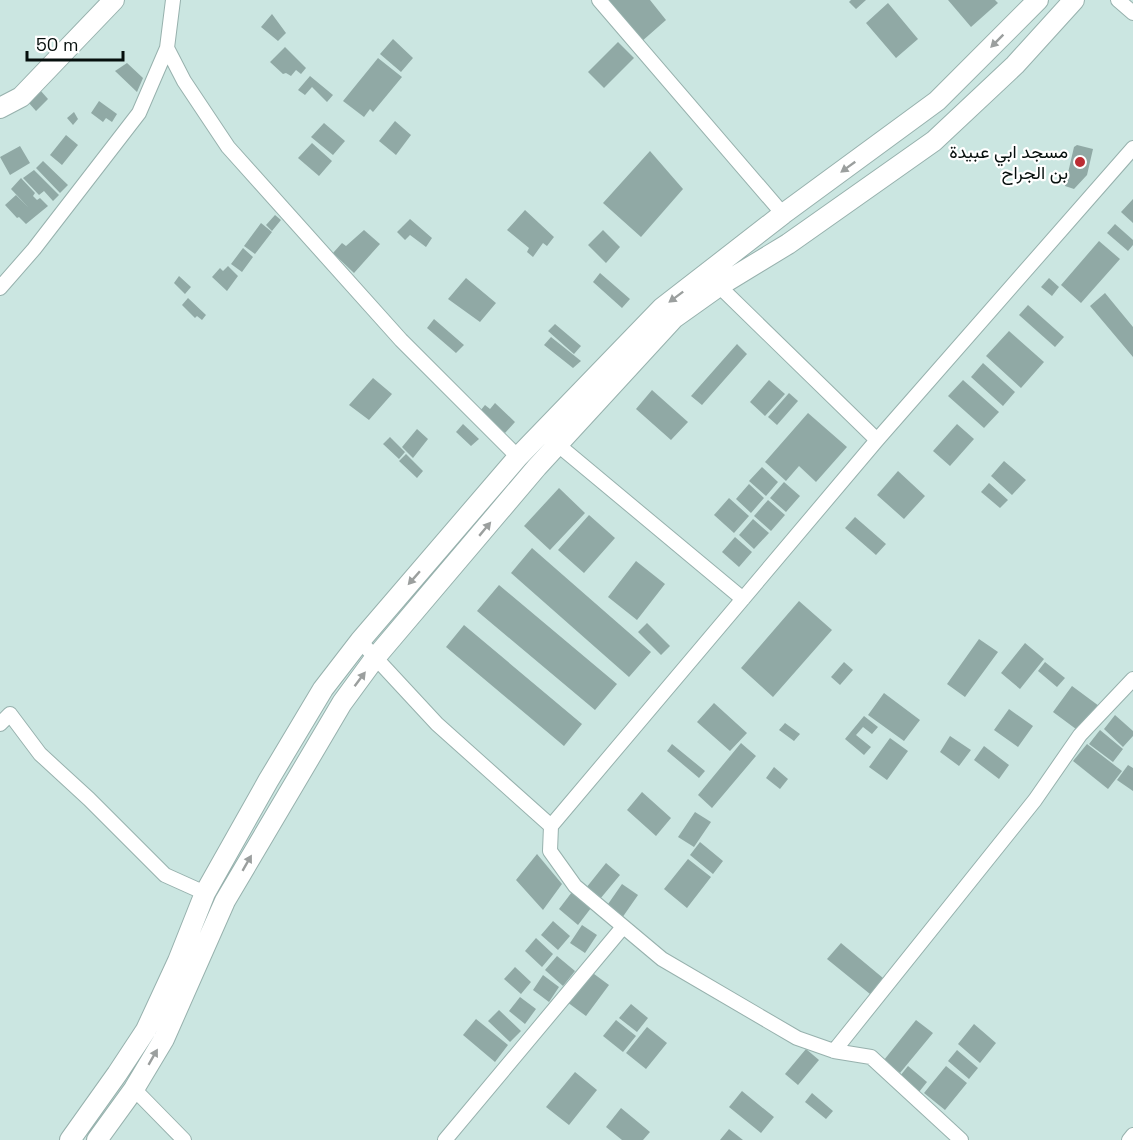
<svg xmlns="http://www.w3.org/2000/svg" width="1133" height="1140" font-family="'Space Grotesk',Vazirmatn,sans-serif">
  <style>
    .building { fill: #90a9a5 }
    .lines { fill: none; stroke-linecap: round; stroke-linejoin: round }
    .street-casing { stroke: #97b1ad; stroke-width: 16 }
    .secondary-casing { stroke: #97b1ad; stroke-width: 22 }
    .street { stroke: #fff; stroke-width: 14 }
    .secondary { stroke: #fff; stroke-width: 20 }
    .oneway { fill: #9b9f9e }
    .poi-dot { fill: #bc2c33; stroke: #fff; stroke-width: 2 }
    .labels { text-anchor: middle; stroke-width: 4.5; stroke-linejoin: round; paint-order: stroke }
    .poi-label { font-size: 18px; fill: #060f0d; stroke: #fff; text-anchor: end }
  </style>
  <rect width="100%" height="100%" fill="#cbe6e1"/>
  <path class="building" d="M606 0H650L666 20 641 42Z
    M851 0H866L856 9 849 2Z
    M948 0H995L998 3 971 27Z
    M888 3 918 39 896 58 866 23Z
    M272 14 286 33 278 41 261 27Z
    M393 39 413 58 401 72 380 54Z
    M618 42 634 58 604 88 588 72Z
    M285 47 306 68 301 74 296 70 291 76 286 73 283 74 270 62Z
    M378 58 402 77 373 112 370 109 364 117 343 101Z
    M127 63 143 78 137 92 115 71Z
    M310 76 333 95 327 102 312 87 305 95 298 90Z
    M40 90 48 99 36 111 28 102Z
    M99 101 117 114 112 122 106 118 103 122 91 113Z
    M74 112 78 119 73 125 67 118Z
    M395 121 411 135 396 155 379 141Z
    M324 123 345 141 333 155 311 137Z
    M66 135 78 145 62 165 50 155Z
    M312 143 332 161 319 176 298 158Z
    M1077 145 1093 149 1087 175 1074 189 1065 186 1074 147Z
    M20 146 30 163 10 175 0 157Z
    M650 151 683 189 641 237 603 203Z
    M43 161 68 185 60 193 36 168Z
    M34 170 59 195 53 201 44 191 39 195 23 178Z
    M21 178 35 193 33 196 37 200 40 198 48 206 26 224 19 217 17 218 5 205 16 195 28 207 11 189Z
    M1133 199V223L1121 212Z
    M525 210 554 237 547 246 543 243 533 257 527 252 529 248 507 230Z
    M275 215 281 220 272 231 266 225Z
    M410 219 432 238 426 247 410 235 405 240 397 232Z
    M261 223 272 232 255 254 244 246Z
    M1115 224 1133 240V245L1128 251 1107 233Z
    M364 230 380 244 354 273 333 253 342 243 346 246Z
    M603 230 620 247 606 263 588 245Z
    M1099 241 1120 259 1081 303 1061 285Z
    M243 248 253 257 242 272 231 264Z
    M228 266 238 276 227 291 212 277 220 268 223 271Z
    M600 273 630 299 622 308 593 282Z
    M179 276 191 287 185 294 174 283Z
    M466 278 496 303 480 322 448 299Z
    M1049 278 1059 287 1052 296 1041 287Z
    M1105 293 1133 327V357L1090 306Z
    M188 298 206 315 202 320 197 316 195 318 182 305Z
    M1028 305 1064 337 1055 347 1019 315Z
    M434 319 464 345 456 353 427 328Z
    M555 324 581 346 574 354 548 331Z
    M1009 331 1044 362 1021 388 986 356Z
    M551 337 581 361 573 368 544 345Z
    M737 344 747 354 702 405 691 396Z
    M983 363 1015 392 1003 406 971 377Z
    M373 378 392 394 369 420 349 405Z
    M769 380 785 394 765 416 750 402Z
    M963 380 999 412 984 428 948 396Z
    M652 390 688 422 671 440 636 409Z
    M789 393 798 401 777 425 768 417Z
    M495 403 515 422 505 433 480 411 485 405 490 409Z
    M808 413 847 447 816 482 799 466 786 481 765 462Z
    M463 424 479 439 471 446 456 432Z
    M957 424 974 439 950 466 933 451Z
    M417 429 428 439 413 458 402 447Z
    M390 437 405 452 399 459 383 444Z
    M406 454 423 471 417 478 399 461Z
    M1004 461 1026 480 1012 495 991 476Z
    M762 467 778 482 766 496 749 481Z
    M898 471 925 496 904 519 877 495Z
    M784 482 800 496 786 512 770 498Z
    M989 483 1008 500 1000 508 981 492Z
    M749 484 764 498 751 513 736 499Z
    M559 488 585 513 550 550 524 526Z
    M729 498 749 516 734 533 714 515Z
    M768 500 785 515 771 531 754 516Z
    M589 515 615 538 584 573 558 550Z
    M855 517 886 544 876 555 845 528Z
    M753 519 769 533 754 549 739 535Z
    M735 537 752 552 739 567 722 552Z
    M532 548 651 652 629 677 511 573Z
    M636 561 665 584 637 620 608 597Z
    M499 585 617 684 595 710 477 611Z
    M799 601 832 630 773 697 741 668Z
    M647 623 670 646 661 655 638 632Z
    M464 625 582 724 564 746 446 647Z
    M979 639 998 652 965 697 947 684Z
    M1025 643 1044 659 1020 689 1001 673Z
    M844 662 853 670 840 685 831 677Z
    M1045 662 1065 678 1057 687 1038 671Z
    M1072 686 1099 706 1080 732 1053 712Z
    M884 693 920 720 904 741 868 715Z
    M714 703 747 733 730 751 697 722Z
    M1009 709 1033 726 1018 747 994 730Z
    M1115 715 1133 731V736L1123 747 1104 729Z
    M864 716 878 727 872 734 863 727 856 735 871 747 864 755 845 739Z
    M785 723 800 734 794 741 779 730Z
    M1100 730 1123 749 1113 762 1089 744Z
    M950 736 971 750 959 766 940 752Z
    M890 738 908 751 887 780 869 767Z
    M741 743 756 756 712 808 698 795Z
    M672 744 705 771 699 778 667 751Z
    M1087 744 1122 771 1108 789 1073 761Z
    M984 746 1009 765 999 779 974 760Z
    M1128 765 1133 768V791L1117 780Z
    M774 767 788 779 780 789 766 778Z
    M642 792 671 818 656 836 627 810Z
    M695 812 711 822 694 847 678 837Z
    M700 842 723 861 713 874 690 855Z
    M537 854 562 884 543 910 516 880Z
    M688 859 711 877 687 908 664 889Z
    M606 863 620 875 600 899 586 888Z
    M622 884 638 895 622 918 606 907Z
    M572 892 591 908 578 925 559 909Z
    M553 921 570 936 558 950 541 935Z
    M582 925 597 935 585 953 570 943Z
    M536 938 553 954 542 967 525 951Z
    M841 943 883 978 870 994 827 959Z
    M557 956 575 971 563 986 545 970Z
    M515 967 531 982 521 994 504 979Z
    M590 971 609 985 586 1016 567 1002Z
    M543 975 559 987 549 1002 533 990Z
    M520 997 536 1009 525 1024 509 1011Z
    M631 1004 648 1018 637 1032 619 1018Z
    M499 1010 521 1031 510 1042 488 1021Z
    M476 1019 508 1045 495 1062 463 1035Z
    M616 1020 636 1036 623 1052 603 1036Z
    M916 1020 933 1033 900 1073 884 1060Z
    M974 1024 996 1043 980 1063 958 1044Z
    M647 1027 667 1043 646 1069 626 1053Z
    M806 1049 819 1060 798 1085 785 1074Z
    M957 1050 978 1068 969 1079 948 1061Z
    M908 1066 927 1082 919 1092 900 1076Z
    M946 1066 967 1083 945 1110 924 1093Z
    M575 1072 597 1090 569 1125 546 1107Z
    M742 1091 774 1117 761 1133 729 1107Z
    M812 1093 833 1111 826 1119 805 1102Z
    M621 1108 650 1132 643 1140H622L606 1127Z
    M729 1129 743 1140H720Z"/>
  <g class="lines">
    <g class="street-casing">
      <path id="street" d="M173 0 167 48 184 81 228 147 401 340 518 457
        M599 0 783 214
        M1118 0 1133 13
        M712 282 719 286 877 440
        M0 288 34 249 139 113 167 48
        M551 439 743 599
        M360 641 437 724 551 826
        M0 724 10 714 40 754 89 799 165 875 205 893
        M834 1051 1035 800 1080 735 1133 679
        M134 1089 184 1140
        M445 1140 623 927
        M961 1140 871 1057 834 1051 797 1038 662 959 575 886 550 851 551 826 877 440 1133 148
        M1129 1140 1133 1135"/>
    </g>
    <g class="secondary-casing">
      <path id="secondary" d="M0 108 21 97 114 0
        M70 1140 117 1074 146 1030 178 961 205 893 268 781 323 689 360 641 518 457 662 308 783 214 937 101 1038 0
        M97 1140 134 1089 164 1039 225 901 342 703 375 658 537 467 674 318 719 286 788 244 934 141 1015 65 1074 0"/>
    </g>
    <use href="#street" class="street"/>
    <use href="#secondary" class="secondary"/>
  </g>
  <defs><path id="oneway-solid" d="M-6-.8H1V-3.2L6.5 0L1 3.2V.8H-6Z" transform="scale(1.5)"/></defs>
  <g class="oneway">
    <use href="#oneway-solid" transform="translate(997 41) rotate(135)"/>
    <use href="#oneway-solid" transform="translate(848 167) rotate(144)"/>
    <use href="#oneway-solid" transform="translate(676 297) rotate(143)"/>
    <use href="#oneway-solid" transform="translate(485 529) rotate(-50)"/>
    <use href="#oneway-solid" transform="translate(414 578) rotate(131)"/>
    <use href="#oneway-solid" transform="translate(360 679) rotate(-53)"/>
    <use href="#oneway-solid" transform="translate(247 863) rotate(-60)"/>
    <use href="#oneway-solid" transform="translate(153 1057) rotate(-60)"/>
  </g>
  <circle class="poi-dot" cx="1080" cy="162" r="6"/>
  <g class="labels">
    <g class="poi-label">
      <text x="1068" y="158">مسجد ابي عبيدة<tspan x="1068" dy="21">بن الجراح</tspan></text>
    </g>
  </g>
  <path d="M27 51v9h96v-9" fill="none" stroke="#060f0d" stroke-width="3"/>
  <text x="36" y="51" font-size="18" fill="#060f0d" stroke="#ffffff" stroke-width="4.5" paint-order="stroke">50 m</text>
</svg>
